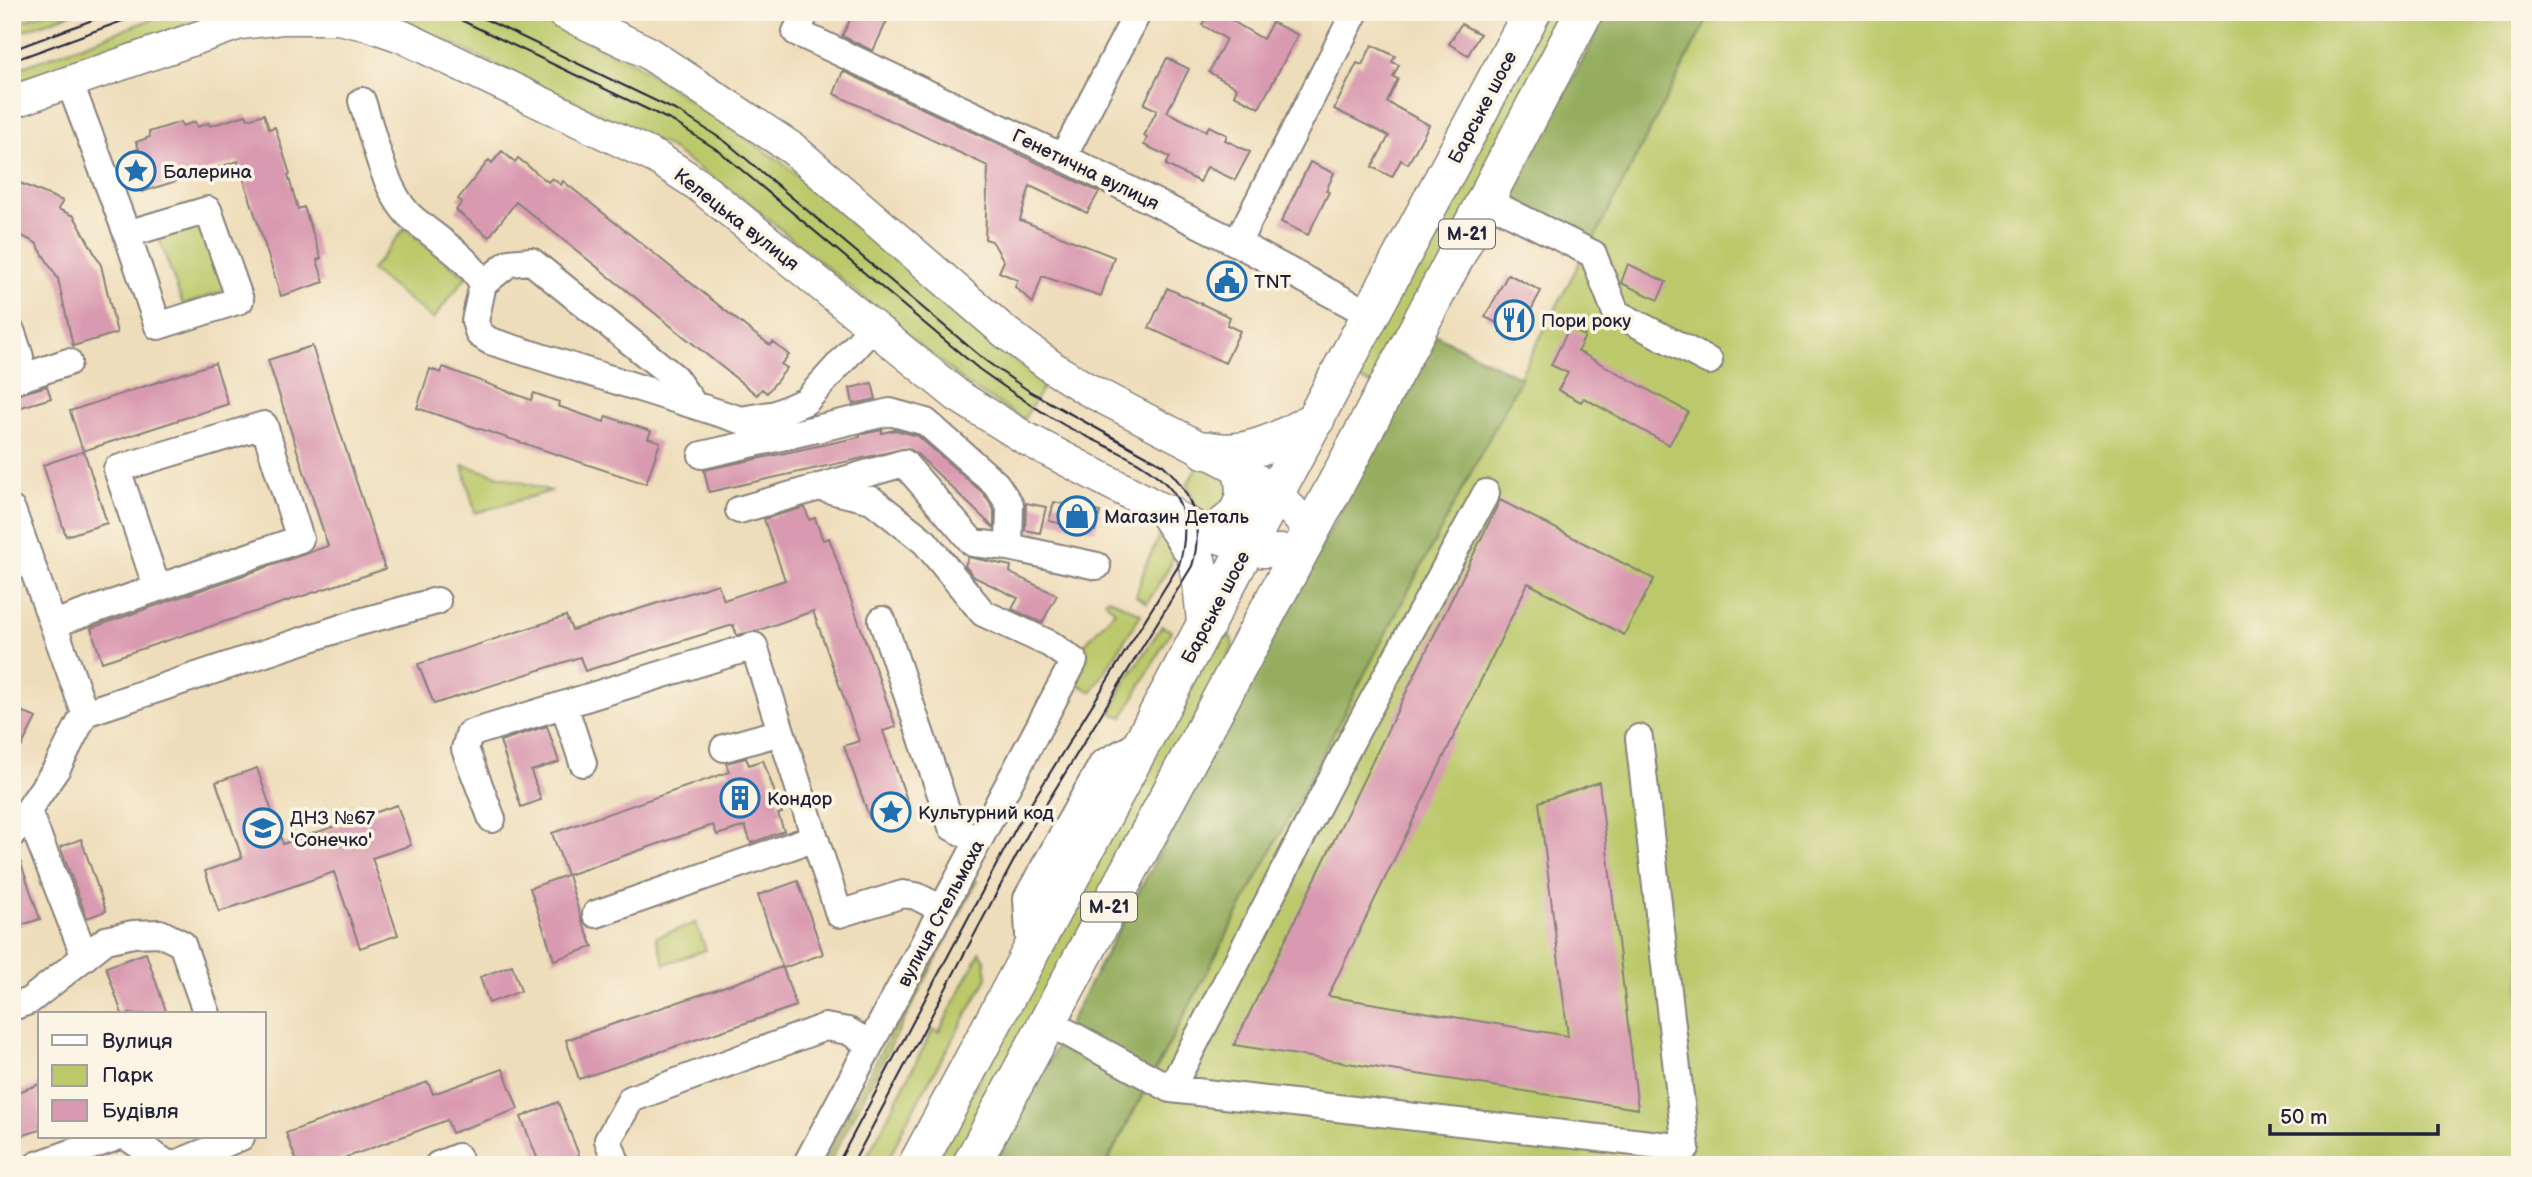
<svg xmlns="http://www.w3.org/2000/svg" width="2532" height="1177" font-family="'Balsamiq Sans',sans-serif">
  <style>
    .green { fill: #bbc96b; stroke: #6e7653; stroke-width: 2 }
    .forest { fill: #94ad5f; stroke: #5b684d; stroke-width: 2 }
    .building { fill: #d999b0 }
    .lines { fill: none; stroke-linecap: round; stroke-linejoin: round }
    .minor-casing { stroke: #88807a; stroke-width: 30 }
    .major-casing { stroke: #88807a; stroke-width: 35 }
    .highway-casing { stroke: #88807a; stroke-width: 40 }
    .minor { stroke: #fff; stroke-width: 26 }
    .major { stroke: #fff; stroke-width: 32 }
    .highway { stroke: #fff; stroke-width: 37 }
    .tram { stroke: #22223b; stroke-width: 2 }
    .labels { text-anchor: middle; stroke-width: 7; stroke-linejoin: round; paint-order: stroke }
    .shield { fill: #fcf5e5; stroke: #63616e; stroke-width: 2 }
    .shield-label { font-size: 18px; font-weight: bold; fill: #22223b }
    .street-label { font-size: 19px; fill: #22223b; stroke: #fcf5e5 }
    .poi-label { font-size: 19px; fill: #22223b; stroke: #fcf5e5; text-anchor: start }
  </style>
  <rect width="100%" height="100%" fill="#fcf5e5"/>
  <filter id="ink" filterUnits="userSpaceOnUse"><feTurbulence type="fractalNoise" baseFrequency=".0143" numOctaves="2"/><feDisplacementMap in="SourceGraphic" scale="14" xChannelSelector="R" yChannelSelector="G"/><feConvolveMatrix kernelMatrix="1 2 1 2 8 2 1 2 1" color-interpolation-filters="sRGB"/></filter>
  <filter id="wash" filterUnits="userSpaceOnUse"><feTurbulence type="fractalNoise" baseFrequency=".00686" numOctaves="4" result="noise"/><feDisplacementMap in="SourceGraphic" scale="28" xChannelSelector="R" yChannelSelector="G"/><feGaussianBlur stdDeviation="1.57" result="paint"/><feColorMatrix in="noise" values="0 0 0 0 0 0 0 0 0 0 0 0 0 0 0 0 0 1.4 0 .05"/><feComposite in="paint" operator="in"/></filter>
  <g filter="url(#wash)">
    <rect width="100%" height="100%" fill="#eeddba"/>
    <path class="green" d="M47 12H75L12 35V25Z
      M157 12H223L13 86 12 71 158 17Z
      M377 12H527L636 64 784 164 994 346 1045 384 1024 419 968 385 749 203 665 145 408 23Z
      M1532 12H1584L1385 390 1341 371Z
      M1711 12H2520V1165H1283L1108 1161Z
      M204 218 228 287 221 292 183 305 156 230Z
      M405 228 466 277 433 319 371 270Z
      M463 465 551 491 475 513Z
      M1198 465 1227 482 1232 493 1210 516 1199 511 1187 485Z
      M1163 529 1176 546 1170 566 1147 603 1136 596 1146 564Z
      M1108 598 1141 614 1092 692 1074 682 1083 666 1081 648 1115 611 1105 601Z
      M1162 626 1171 631 1123 717 1111 713 1122 687Z
      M1222 634 1231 637 1233 647 954 1165H933L1216 638Z
      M972 878 977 881 828 1165H822Z
      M696 923 706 950 665 964 656 937Z
      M980 952 985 960 987 978 905 1124 886 1165H863L933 1029 939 1032Z"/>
    <path class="forest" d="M1608 12H1711L1592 243 1509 199Z
      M1434 334 1521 378 1105 1165H994Z"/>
    <g id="blocks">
      <path class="building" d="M854 12H891L873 51 842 36Z
        M1210 12H1217L1263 39 1272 22 1298 35 1259 108 1234 95 1237 88 1209 72 1226 39 1202 25Z
        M1461 24 1480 34 1468 55 1449 44Z
        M1372 45 1395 56 1392 62 1399 65 1393 77 1398 79 1387 102 1429 125 1408 164 1401 160 1392 177 1372 167 1389 136 1334 109 1357 63 1362 65Z
        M1167 58 1189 69 1167 112 1206 131 1209 126 1227 135 1225 140 1250 152 1235 180 1207 167 1200 182 1166 165 1170 157 1144 145 1147 138 1144 136 1157 110 1144 104Z
        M843 71 1099 192 1087 213 1030 186 1020 220 1114 257 1101 296 1042 276 1033 303 1015 287 1018 280 999 272 1004 261 992 241 985 239 988 166 834 94Z
        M264 114 269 129 275 127 290 174 288 175 298 209 304 207 321 258 317 260 324 282 281 296 238 161 142 192 130 152 139 149 136 142 150 137 149 132 181 122 182 126 195 122 197 127 209 123 210 126 246 115 248 119Z
        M502 151 515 162 518 158 548 182 552 178 561 185 563 181 751 331 770 345 773 342 789 355 781 364 787 368 767 393 762 389 757 395 516 202 489 237 456 210 462 202 458 199 489 160 492 163Z
        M1310 162 1334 173 1326 191 1329 192 1308 235 1281 222Z
        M20 183 63 201 58 209 74 216 101 265 117 333 73 346 58 279 36 243 12 231V199Z
        M1628 264 1666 282 1658 300 1621 283Z
        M1508 274 1541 291 1515 340 1500 332 1503 326 1485 317Z
        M1167 288 1230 317 1227 325 1240 331 1225 363 1149 328Z
        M1569 328 1585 336 1578 351 1688 412 1669 445 1584 398 1581 402 1558 390 1568 373 1551 365Z
        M312 346 385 569 102 662 91 628 328 546 268 360Z
        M215 363 228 404 83 451 70 411Z
        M443 367 531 400 534 393 559 402 558 406 604 422 606 416 651 431 648 438 660 442 646 484 417 408 430 369 441 373Z
        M872 383 876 399 853 404 850 388Z
        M47 386 51 398 12 410V396Z
        M882 430V433L895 430 918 436 984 494 994 510V528L916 453 908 448 709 492 704 470 860 437 859 435Z
        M84 451 107 523 66 536 43 465Z
        M1500 500 1654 579 1624 635 1528 583 1328 996 1568 1036 1539 802 1599 782 1638 1109 1234 1045Z
        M1054 502 1100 512 1095 531 1049 521Z
        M1026 503 1046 507 1040 533 1025 530Z
        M805 507 809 520 815 518 823 540 829 538 896 727 883 731 909 806 870 819 844 746 859 741 813 611 757 631 737 635 733 625 585 671 580 657 434 704 418 664 566 616 572 630 718 584 724 600 785 580 764 519Z
        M968 557 1011 566 1010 572 1014 575 1057 595 1042 623 1012 609 1018 598 974 577 965 566Z
        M12 707 36 718 12 765Z
        M547 726 559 762 531 771 541 800 521 807 500 741Z
        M746 758 749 765 763 760 782 813 778 814 784 831 751 843 745 826 717 835 713 825 568 875 581 919 593 947 554 960 530 888 567 875 552 833 729 772 726 763Z
        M257 768 283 844 397 805 411 845 372 858 398 935 360 948 334 872 219 912 205 871 242 858 216 782Z
        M81 839 106 911 87 918 60 847Z
        M16 849 40 919 12 928V850Z
        M798 881 823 954 783 968 796 1006 579 1079 566 1040 782 967 758 895Z
        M146 953 167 1014H122L106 967Z
        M512 965 521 991 489 1003 480 977Z
        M503 1069 518 1109 452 1133 447 1120 326 1165H298L286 1133 428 1082 433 1094Z
        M40 1084V1130L12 1139V1094Z
        M558 1102 583 1165H540L521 1117Z"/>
    </g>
  </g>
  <g filter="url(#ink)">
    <use href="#blocks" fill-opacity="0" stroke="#88807a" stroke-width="2"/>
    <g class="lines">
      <g class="minor-casing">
        <path id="minor" d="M806 12 796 32 1063 157 1237 243 1371 315
          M69 81 127 234 158 326 240 300 208 210 127 234
          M362 101C373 134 384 190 409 215 434 238 466 254 483 284L475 321 479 334 490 341 741 420 776 414 806 401 872 328
          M1063 157 1138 12
          M1485 200 1593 254 1616 313 1709 361
          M1237 243 1355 12
          M483 284 509 263 531 261 674 377 694 405
          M12 333 20 357
          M12 381 68 362
          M702 455 890 412 926 422 996 484 1010 505 1009 547 973 543 904 463 739 510
          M1486 493 1358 728 1171 1089 1686 1148 1639 738
          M12 510 85 713 57 768 12 834
          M1009 547 1097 566
          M882 620 952 827 978 841
          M53 624 300 539 264 425 117 469 157 588
          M564 705 583 763
          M85 713 356 623 437 601
          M724 748 781 732
          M28 811 85 957
          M492 819 465 749 469 734 754 646 839 914 903 894 916 896 942 909
          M596 914 814 838
          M1030 953 1027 898 1103 763 1145 741
          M12 1007 29 1001 106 940 133 934 160 933 182 944 207 1014
          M1048 1022 1171 1089
          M127 1137 169 1165
          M37 1165 117 1137
          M173 1165 241 1137
          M438 1165 458 1157 461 1165
          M617 1165 608 1140 631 1099 825 1027 848 1031 870 1044
          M806 1165 1074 661 1050 644 983 613 925 542 872 500 818 487"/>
      </g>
      <g class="major-casing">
        <path id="major" d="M562 12 645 51 793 149 1005 332 1056 370 1085 388 1237 467 1277 494 1310 530
          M12 102 240 23 282 18H338L370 25 401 36 657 158 697 184 958 396 1025 438 1206 533 1262 551H1299
          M1206 533C1236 519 1250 500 1237 467"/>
      </g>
      <g class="highway-casing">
        <path id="highway" d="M1205 450C1214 451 1224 453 1233 452 1262 450 1292 434 1316 419
          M1168 514 1195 554 1201 578 1206 626
          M917 1165 1532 12
          M971 1165 1351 456 1584 12"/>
      </g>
      <use href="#minor" class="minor"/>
      <use href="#major" class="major"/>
      <use href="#highway" class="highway"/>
      <path class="tram" d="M444 12 674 122 719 151 979 369C1007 389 1034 408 1064 425 1098 444 1150 461 1173 492 1188 514 1186 541 1179 565L1017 826 837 1165
        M470 12 681 113 726 142 986 361 1029 391 1163 465C1193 492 1204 527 1192 566L1029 832 852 1165
        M12 50 114 12
        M12 61 147 12"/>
    </g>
  </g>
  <defs>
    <g id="sight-ring" transform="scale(2.0125)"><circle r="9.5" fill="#fcf5e5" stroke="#1f6fb2" stroke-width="1.5"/><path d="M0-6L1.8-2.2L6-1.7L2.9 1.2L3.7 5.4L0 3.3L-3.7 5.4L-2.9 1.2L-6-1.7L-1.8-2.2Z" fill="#1f6fb2"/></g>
    <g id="civic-ring" transform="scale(2.0125)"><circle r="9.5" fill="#fcf5e5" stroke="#1f6fb2" stroke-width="1.5"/><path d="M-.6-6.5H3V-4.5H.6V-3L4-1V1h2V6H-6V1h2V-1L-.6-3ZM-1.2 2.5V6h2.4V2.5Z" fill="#1f6fb2"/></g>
    <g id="restaurant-ring" transform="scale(2.0125)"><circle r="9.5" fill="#fcf5e5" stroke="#1f6fb2" stroke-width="1.5"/><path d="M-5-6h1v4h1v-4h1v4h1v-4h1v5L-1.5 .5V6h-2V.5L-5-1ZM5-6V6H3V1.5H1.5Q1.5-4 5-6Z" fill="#1f6fb2"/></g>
    <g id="shop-ring" transform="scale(2.0125)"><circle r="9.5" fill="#fcf5e5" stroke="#1f6fb2" stroke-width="1.5"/><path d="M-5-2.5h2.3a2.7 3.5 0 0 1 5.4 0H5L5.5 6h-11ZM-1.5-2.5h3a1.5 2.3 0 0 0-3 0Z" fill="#1f6fb2"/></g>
    <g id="building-ring" transform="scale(2.0125)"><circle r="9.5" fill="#fcf5e5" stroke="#1f6fb2" stroke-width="1.5"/><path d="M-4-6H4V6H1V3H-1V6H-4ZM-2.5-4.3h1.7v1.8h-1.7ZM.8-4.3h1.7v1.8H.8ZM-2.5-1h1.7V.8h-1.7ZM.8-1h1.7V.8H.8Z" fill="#1f6fb2"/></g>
    <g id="school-ring" transform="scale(2.0125)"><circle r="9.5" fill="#fcf5e5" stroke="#1f6fb2" stroke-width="1.5"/><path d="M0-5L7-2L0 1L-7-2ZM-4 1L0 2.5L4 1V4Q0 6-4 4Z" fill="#1f6fb2"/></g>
  </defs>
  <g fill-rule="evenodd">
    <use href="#sight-ring" x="136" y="171"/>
    <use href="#civic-ring" x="1227" y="281"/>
    <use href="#restaurant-ring" x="1514" y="320"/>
    <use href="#shop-ring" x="1077" y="516"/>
    <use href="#building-ring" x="740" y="798"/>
    <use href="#sight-ring" x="891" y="812"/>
    <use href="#school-ring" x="263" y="828"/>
  </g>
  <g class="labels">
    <g class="shield">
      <rect x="1439" y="219.5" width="56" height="29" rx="5"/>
      <rect x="1081" y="892.5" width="56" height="29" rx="5"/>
    </g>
    <g class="shield-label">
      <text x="1467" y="240">М-21</text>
      <text x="1109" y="913">М-21</text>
    </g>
    <g class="street-label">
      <text transform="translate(1482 107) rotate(-62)" y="7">Барське шосе</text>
      <text transform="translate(1086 169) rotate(26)" y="7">Генетична вулиця</text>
      <text transform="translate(737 219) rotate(38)" y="7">Келецька вулиця</text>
      <text transform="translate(1215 607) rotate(-62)" y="7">Барське шосе</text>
      <text transform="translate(940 913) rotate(-62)" y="7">вулиця Стельмаха</text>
    </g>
    <g class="poi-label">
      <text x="163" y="178">Балерина</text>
      <text x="1254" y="288">TNT</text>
      <text x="1541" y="327">Пори року</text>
      <text x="1104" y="523">Магазин Деталь</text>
      <text x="767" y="805">Кондор</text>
      <text x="918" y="819">Культурний код</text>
      <text x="290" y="824">ДНЗ №67<tspan x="290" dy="22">'Сонечко'</tspan></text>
    </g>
  </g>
  <rect width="2532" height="1177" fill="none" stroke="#fcf5e5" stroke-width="42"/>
  <rect x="38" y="1012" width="228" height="126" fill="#fcf5e5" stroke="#a5a1a1" stroke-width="2"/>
  <rect x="52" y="1035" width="35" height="10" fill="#ffffff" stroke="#a5a1a1" stroke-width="2"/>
  <text x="102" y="1048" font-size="21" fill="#22223b">Вулиця</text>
  <rect x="52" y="1065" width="35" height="21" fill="#bbc96b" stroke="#a5a1a1" stroke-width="2"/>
  <text x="102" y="1082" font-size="21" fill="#22223b">Парк</text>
  <rect x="52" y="1100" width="35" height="21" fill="#d999b0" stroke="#a5a1a1" stroke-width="2"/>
  <text x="102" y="1118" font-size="21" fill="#22223b">Будівля</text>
  <path d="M2270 1124v10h168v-10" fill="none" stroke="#22223b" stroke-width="3.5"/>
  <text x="2280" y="1124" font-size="21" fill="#22223b" stroke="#fcf5e5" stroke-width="5" paint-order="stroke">50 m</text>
</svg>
